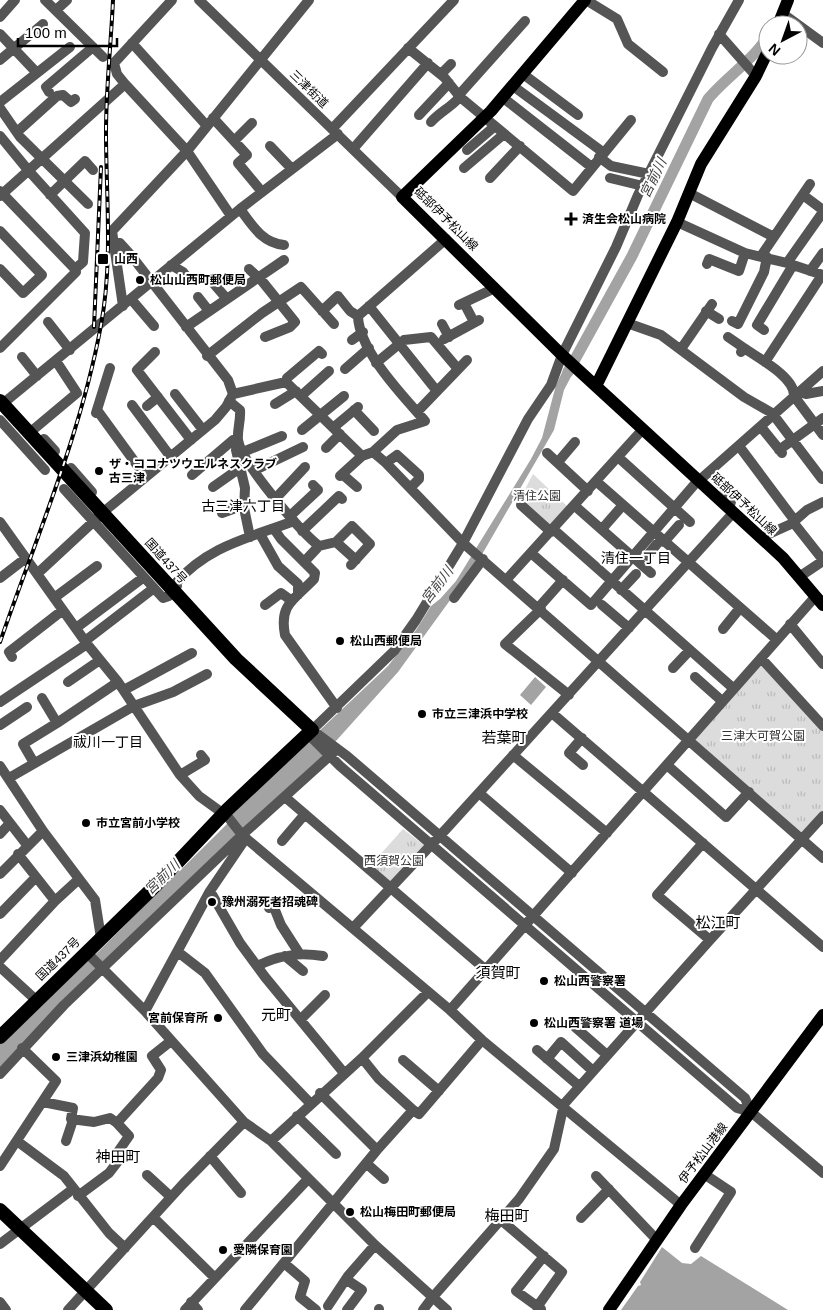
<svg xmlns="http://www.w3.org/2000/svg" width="823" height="1310" font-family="Arial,'Noto Sans JP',sans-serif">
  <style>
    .park { fill: url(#park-tufts) }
    .water { fill: #a3a3a3 }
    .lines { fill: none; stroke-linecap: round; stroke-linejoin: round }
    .river { stroke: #a3a3a3; stroke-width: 11 }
    .minor { stroke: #555; stroke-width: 10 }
    .major { stroke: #000; stroke-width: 12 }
    .highway { stroke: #000; stroke-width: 14 }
    .rail-casing { stroke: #000; stroke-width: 4 }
    .rail { stroke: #fff; stroke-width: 2; stroke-dasharray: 5.5; stroke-linecap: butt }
    .poi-dot { fill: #000; stroke: #fff; stroke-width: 2 }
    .labels { text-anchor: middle; stroke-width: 4; stroke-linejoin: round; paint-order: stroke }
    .street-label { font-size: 12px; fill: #000; stroke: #fff }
    .poi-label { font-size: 12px; font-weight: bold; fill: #000; stroke: #fff; text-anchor: start }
    .park-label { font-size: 12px; fill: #333; stroke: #fff }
    .water-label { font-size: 14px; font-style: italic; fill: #444; stroke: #fff }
    .neighbourhood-label { font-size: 14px; fill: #000; stroke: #fff }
    .quarter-label { font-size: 15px; fill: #000; stroke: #fff }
  </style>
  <defs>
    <pattern id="park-tufts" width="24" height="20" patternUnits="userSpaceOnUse" patternTransform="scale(1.25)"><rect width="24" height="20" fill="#dcdcdc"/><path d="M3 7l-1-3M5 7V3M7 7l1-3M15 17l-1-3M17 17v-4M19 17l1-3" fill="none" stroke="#bbb"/></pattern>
  </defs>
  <rect width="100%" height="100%" fill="#fff"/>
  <path class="park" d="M533 474 568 507 551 526 520 499Z
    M761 661 823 729V813L802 836 693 739Z
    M403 829 425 846 391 886 369 867Z"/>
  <path class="water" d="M566 364 574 371 564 390 554 430 477 563 398 672 318 761 60 1004 0 1068V1044L84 962 97 953 231 820 230 815 388 666 416 630 431 606 440 599 456 581 531 459 542 438 556 385Z
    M535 677 546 687 531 705 520 695Z
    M662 1247 682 1263 691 1264 701 1256 788 1310H621L638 1286 641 1285 640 1282Z"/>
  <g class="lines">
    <path class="river" d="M568 372 632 256 708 99C724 79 758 56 768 35"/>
    <path class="minor" d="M45 0 103 57
      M199 0 402 197
      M586 0 617 19 628 44 663 72
      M739 0 712 48 638 195 616 247 562 355 551 385 528 419 463 543 416 620 394 651 312 730 347 756 745 1098 751 1112
      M56 10 67 0
      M782 13 823 43
      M0 17 15 0
      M0 34 36 72
      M719 34 756 76
      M132 43 207 126
      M408 48 444 77 460 97 573 191 631 120
      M0 60 43 24
      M441 74 451 64
      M523 74 578 115
      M125 84 187 151 231 216
      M513 86 600 150
      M49 92 46 87 93 47
      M458 96 525 21
      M502 97 589 165
      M0 102 70 47
      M0 108 20 137 88 204
      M419 115 449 83
      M213 118 247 155 238 163 262 192
      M431 122C440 112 450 108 460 97
      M332 129 454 0
      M17 132 57 96 63 95 71 102 75 99
      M0 136 28 170 85 233 83 262 75 269 0 191
      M234 141 252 123
      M270 146 292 169
      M353 149 428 63
      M467 150 495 126
      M599 157 611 166 649 174
      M464 168 504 134
      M490 178 520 146
      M610 178 643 186
      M689 193 774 237
      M50 195 85 161 93 170
      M803 195 823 210
      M0 196 125 84 117 74 114 63 172 0
      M240 209C252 225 262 243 284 245
      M677 222 745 253 787 263 823 275
      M0 231 42 275 23 293 0 269
      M761 256 810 184
      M787 263 823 212
      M707 264 709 259 739 271 745 253
      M171 265 183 272 190 281
      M249 269 262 281 295 322 290 327 265 337
      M810 271 823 253
      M214 284 227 299
      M198 297 209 311
      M131 299 154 326
      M464 303 474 322
      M459 305 495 288
      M123 306 112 231 187 151 309 0
      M369 306 436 390
      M322 311 338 296 350 311 358 316
      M706 311 719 319
      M732 321 738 324 764 272 767 257
      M48 322 70 350
      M627 323 661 335 744 397 772 413 822 479 823 478
      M442 324 449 337
      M186 327 284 260
      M764 330 757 325 793 265
      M728 337 744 348
      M444 339 479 320
      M352 340 363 332
      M0 348 76 272 75 269
      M681 349 712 304
      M155 352 137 370 191 440
      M741 352 744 348C758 358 795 377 794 396L823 435
      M207 356 262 313 301 287 334 324
      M22 357 37 376
      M765 362 822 275
      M376 363 404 340 431 337 458 369
      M345 369 369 348
      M286 382 287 378 319 351 322 354
      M799 392 806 394 823 391
      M175 394 203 430
      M233 394 286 382 359 453 362 456 373 452 386 463 463 543 823 858
      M301 396 329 371
      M229 401 240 410C241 420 237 430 238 440 241 462 300 531 319 546
      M275 404 296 391
      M132 405 170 456
      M0 406 240 209 338 134
      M147 406 158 397
      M97 410 145 476
      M354 410 374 431
      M417 412 467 360
      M96 413 110 368
      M0 420 45 470
      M334 427 358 407
      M761 427 782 453
      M34 429 77 393 56 361
      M302 430 344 396
      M44 439 55 451
      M739 446 795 521
      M326 448 340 434
      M236 450 245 488 244 508 250 537
      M779 450 823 418
      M243 452 282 436
      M373 452 397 430 425 421C403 396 359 351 358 316L446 239
      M547 453 588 491
      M618 457 690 522
      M558 462 575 442
      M386 463 397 455 419 475V479L410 488
      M71 468 92 492
      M255 470 303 447
      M711 471 732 498 729 509
      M342 474 357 487
      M192 475 233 440
      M340 476 362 456
      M597 482 776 639
      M213 487 240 468
      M64 489 163 598 169 596 177 586
      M276 498 305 467
      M521 505 551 532
      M575 506 651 573
      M222 513 244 505
      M290 516 318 490 313 485
      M0 522 87 644 118 682 180 775 199 796 228 817 242 835 450 1010 482 1040 681 1205
      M793 522 823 560
      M274 529 281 539 315 573 314 579C294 600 279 604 285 635L337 708
      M553 529 733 688
      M602 529 623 505
      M302 531 339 496 342 499
      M260 534 278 566 298 584V595
      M760 538 791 524 807 510 823 502
      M336 542 356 560
      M664 542 679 525
      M531 553 591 605 694 485 823 371
      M647 556 661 539
      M304 562 319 546 336 542 352 526 370 544 351 565
      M37 574 107 509 215 420 226 407 233 394 228 380 130 254 120 243 113 241
      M799 577 823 561
      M0 578 26 558
      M507 579 643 429
      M175 584C207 546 249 538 294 521
      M621 590 636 574
      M54 598 97 566
      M454 598 483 559
      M265 605 281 593 292 601
      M602 605 629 628
      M539 607 563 580
      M541 609 505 644 569 695
      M790 624 823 664
      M76 628 144 577
      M723 629 740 608
      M85 641 154 588
      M12 657 9 652 63 610
      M761 658 823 726
      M673 668 690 650
      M695 677 722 701
      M68 682 100 660
      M124 690 192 653
      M42 698 57 723
      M0 702 87 644
      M552 713 823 947
      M0 725 27 707
      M311 737 340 766 737 1108 751 1112 823 1173
      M582 738 569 753 583 765
      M513 755 607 833
      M34 763 23 744 57 723 118 682
      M667 765 726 817 749 792
      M0 766 43 831 95 900 101 938
      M180 775 205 760 201 755
      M9 778 134 706 173 692 207 674
      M479 793 572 873
      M285 797 486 970
      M0 810 27 845
      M0 834 10 823
      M282 841 305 814
      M703 843 657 895 710 940
      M18 854 55 901
      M0 874 43 831
      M210 891 240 943 265 977 344 1073
      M269 908 273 905 281 925 299 953
      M0 914 36 877
      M353 928 447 828 733 513
      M86 952 145 1011 244 1122 271 1141 375 1245 447 1310
      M178 952 205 973 263 1054 310 1103
      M285 956 303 971
      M0 960 55 901 79 879
      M257 966C279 955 299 952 323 956
      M0 967 36 1000
      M450 1010 815 597
      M145 1011 210 891 246 838
      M301 1019 325 995
      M575 1027 607 1055
      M537 1050 579 1086
      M362 1058 378 1078 413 1110
      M547 1059 561 1042 593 1071
      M403 1060 439 1091
      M0 1074 64 1005 242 835 334 752
      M320 1093 377 1150
      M43 1102 73 1108 71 1119 94 1122 110 1118 117 1123
      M297 1116 336 1154
      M17 1141 64 1176 109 1233 125 1248
      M66 1141 73 1120
      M271 1141 362 1058 427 993
      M210 1156 241 1193
      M366 1163 384 1179
      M0 1166 56 1081 22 1048
      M147 1175 171 1197
      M596 1176 657 1240
      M78 1196 109 1173 119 1160 115 1156 129 1136 117 1123 158 1078 161 1070 152 1056 171 1041
      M153 1217 214 1277
      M581 1218 609 1189
      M501 1220 562 1272 537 1307
      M0 1244 73 1189
      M695 1248 731 1192 704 1174
      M284 1263 305 1281 300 1297 316 1310
      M0 1302 6 1310
      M191 1302 198 1310
      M328 1306 348 1276 375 1245
      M541 1309 516 1291 544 1256
      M68 1310 183 1184 244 1122
      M185 1310 308 1179
      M245 1310 377 1150 413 1110 419 1114 482 1040
      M347 1310 362 1290 347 1280
      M379 1310V1309
      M423 1310 432 1298 519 1199 554 1149 564 1104 710 940 823 816"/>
    <path class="major" d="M585 0 491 111 402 197 562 355 783 558 823 605
      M778 25 788 0
      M596 386 677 222 701 164 756 76 768 51
      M609 1310 681 1205 823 1015"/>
    <path class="highway" d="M0 401 236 659 312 730 228 809 156 885 0 1037
      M0 1210 106 1310"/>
    <g class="rail-casing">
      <path id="rail" d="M94 327 101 167
        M0 642C36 538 81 434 101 325 113 261 106 196 106 132 106 88 111 44 113 0"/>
    </g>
    <use href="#rail" class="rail"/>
  </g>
  <g class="poi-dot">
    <path d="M568.5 211.5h5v5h5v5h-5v5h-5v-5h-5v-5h5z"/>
    <rect x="97" y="253" width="12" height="12" rx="2.5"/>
    <circle cx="140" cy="280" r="5"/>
    <circle cx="99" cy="471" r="5"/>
    <circle cx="340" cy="641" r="5"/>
    <circle cx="422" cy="714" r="5"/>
    <circle cx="86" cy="823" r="5"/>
    <circle cx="212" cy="902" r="5"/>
    <circle cx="544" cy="981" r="5"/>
    <circle cx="218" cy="1018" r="5"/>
    <circle cx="534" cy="1023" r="5"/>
    <circle cx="56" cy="1057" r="5"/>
    <circle cx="350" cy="1212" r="5"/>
    <circle cx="223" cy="1250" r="5"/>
  </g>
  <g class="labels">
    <g class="street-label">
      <text transform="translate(309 89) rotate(44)" y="4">三津街道</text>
      <text transform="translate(446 219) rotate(45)" y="4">砥部伊予松山線</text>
      <text transform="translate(744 504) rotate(43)" y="4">砥部伊予松山線</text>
      <text transform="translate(166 561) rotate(48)" y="4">国道437号</text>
      <text transform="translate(58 959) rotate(-44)" y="4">国道437号</text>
      <text transform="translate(703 1153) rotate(-53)" y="4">伊予松山港線</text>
    </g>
    <g class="poi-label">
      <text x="582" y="223">済生会松山病院</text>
      <text x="114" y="263">山西</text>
      <text x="150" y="284">松山山西町郵便局</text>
      <text x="109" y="468">ザ・ココナツウエルネスクラブ<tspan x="109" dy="14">古三津</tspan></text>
      <text x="350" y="645">松山西郵便局</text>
      <text x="432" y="718">市立三津浜中学校</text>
      <text x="96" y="827">市立宮前小学校</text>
      <text x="222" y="906">豫州溺死者招魂碑</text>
      <text x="554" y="985">松山西警察署</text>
      <text x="208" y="1022" text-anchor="end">宮前保育所</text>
      <text x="544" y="1027">松山西警察署 道場</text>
      <text x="66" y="1061">三津浜幼稚園</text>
      <text x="360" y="1216">松山梅田町郵便局</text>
      <text x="233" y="1254">愛隣保育園</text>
    </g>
    <g class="park-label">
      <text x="537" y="500">清住公園</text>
      <text x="763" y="740">三津大可賀公園</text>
      <text x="394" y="865">西須賀公園</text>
    </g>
    <g class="water-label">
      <text transform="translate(653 178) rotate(-64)" y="5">宮前川</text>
      <text transform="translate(437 585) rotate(-53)" y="5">宮前川</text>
      <text transform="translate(162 877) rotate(-44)" y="5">宮前川</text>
    </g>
    <g class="neighbourhood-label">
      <text x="243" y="511">古三津六丁目</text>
      <text x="636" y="563">清住一丁目</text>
      <text x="108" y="747">祓川一丁目</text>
    </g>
    <g class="quarter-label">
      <text x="504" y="743">若葉町</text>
      <text x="718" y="928">松江町</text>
      <text x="498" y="978">須賀町</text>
      <text x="276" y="1020">元町</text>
      <text x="118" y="1162">神田町</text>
      <text x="507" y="1221">梅田町</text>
    </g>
  </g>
  <g transform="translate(783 40) rotate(221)"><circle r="24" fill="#ffffff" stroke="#999999"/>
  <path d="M0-4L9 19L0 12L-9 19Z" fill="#000000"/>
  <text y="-8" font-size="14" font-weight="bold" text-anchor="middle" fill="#000000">N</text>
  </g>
  <path d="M18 38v8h99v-8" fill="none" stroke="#000000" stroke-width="2.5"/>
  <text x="25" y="38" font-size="15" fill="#000000" stroke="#ffffff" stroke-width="4" paint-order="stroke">100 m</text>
</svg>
